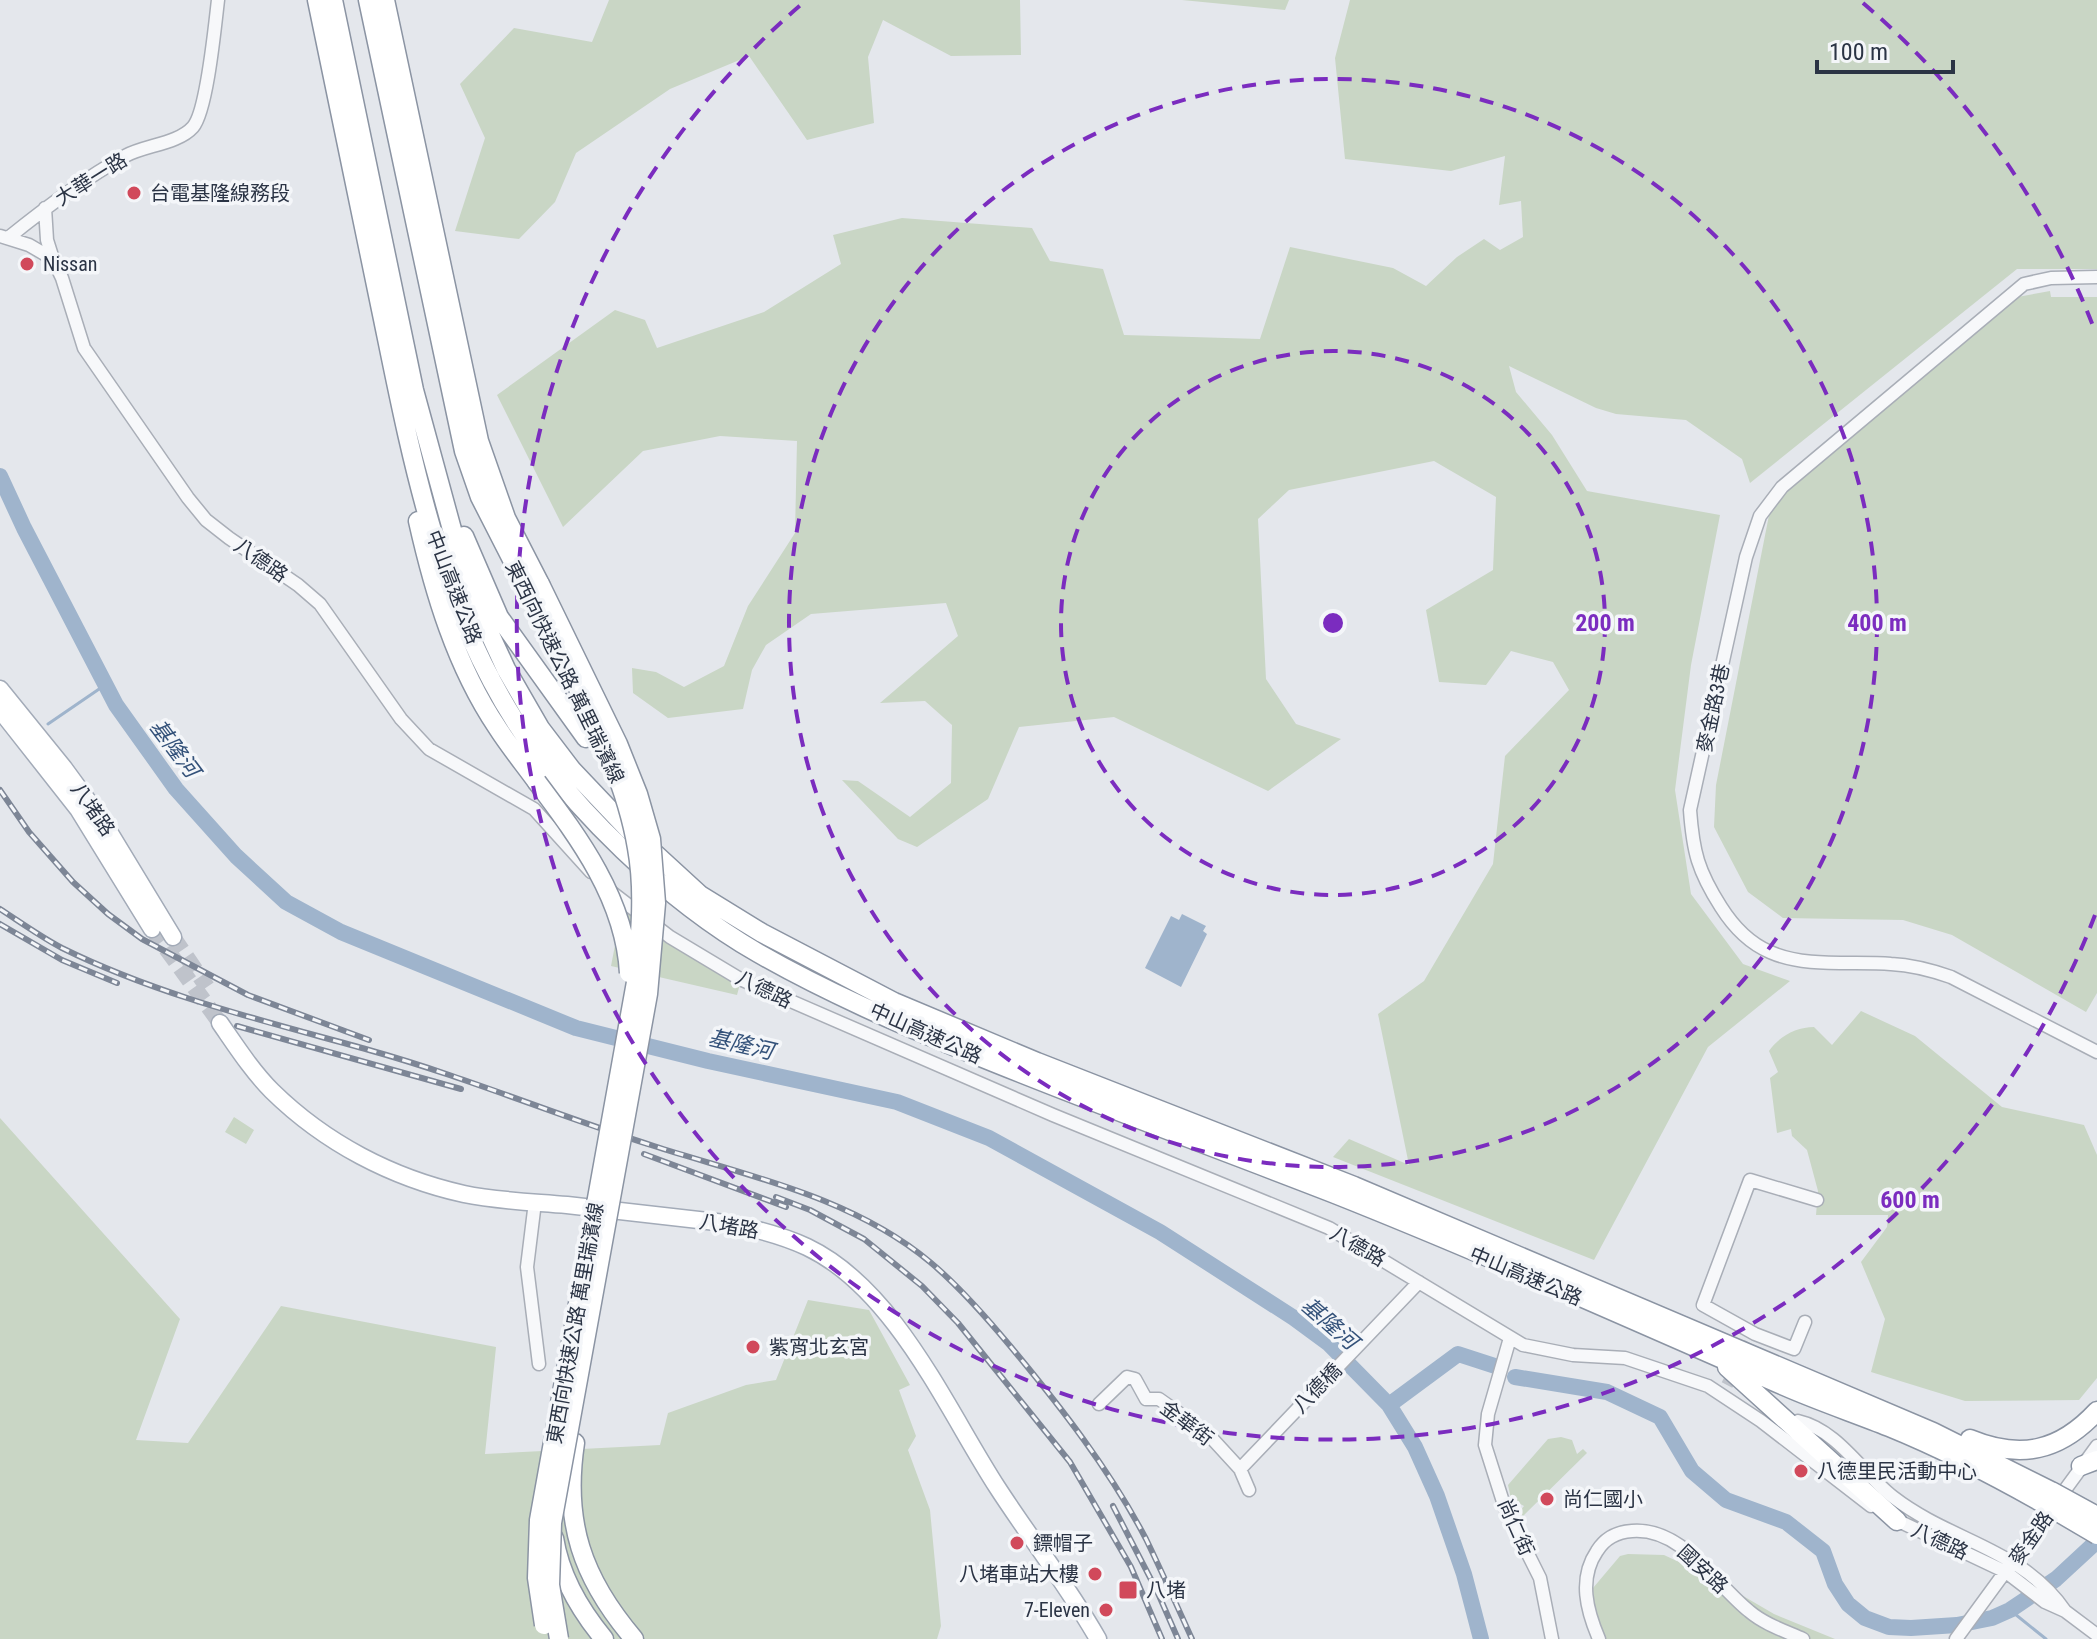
<svg xmlns="http://www.w3.org/2000/svg" width="2097" height="1639" font-family="'Roboto Condensed','Noto Sans TC',sans-serif">
  <style>
    .green { fill: #c9d6c5 }
    .water { fill: #9fb4cc }
    .lines { fill: none; stroke-linecap: round; stroke-linejoin: round }
    .stream { stroke: #9fb4cc; stroke-width: 3 }
    .river { stroke: #9fb4cc; stroke-width: 16 }
    .minor-tunnel { stroke: #bfc3cb; stroke-width: 12; stroke-dasharray: 12 6; stroke-linecap: butt }
    .major-tunnel { stroke: #bfc3cb; stroke-width: 16; stroke-dasharray: 16 8; stroke-linecap: butt }
    .minor-casing { stroke: #a9aeb7; stroke-width: 15 }
    .major-casing { stroke: #a3abb8; stroke-width: 19 }
    .highway-casing { stroke: #8b94a3; stroke-width: 21 }
    .minor { stroke: #f7f8fa; stroke-width: 12 }
    .major { stroke: #fff; stroke-width: 16 }
    .highway { stroke: #fff; stroke-width: 18 }
    .rail-casing { stroke: #7d8696; stroke-width: 6 }
    .rail { stroke: #f4f6f9; stroke-width: 3; stroke-dasharray: 9; stroke-linecap: butt }
    .highway-bridge-casing { stroke: #8b94a3; stroke-width: 21; stroke-linecap: butt }
    .highway-bridge { stroke: #fff; stroke-width: 18 }
    .ring { fill: none; stroke: #7b2cbf; stroke-width: 4; stroke-dasharray: 14 10 }
    .poi-dot { fill: #d1495b; stroke: #f4f6f9; stroke-width: 3 }
    .labels { text-anchor: middle; stroke-width: 7; stroke-linejoin: round; paint-order: stroke }
    .street-label { font-size: 20px; fill: #2b3445; stroke: #f4f6f9 }
    .poi-label { font-size: 20px; fill: #2b3445; stroke: #f4f6f9; text-anchor: start }
    .water-label { font-size: 22px; font-style: italic; fill: #34527a; stroke: #f4f6f9 }
    .centre { fill: #7b2cbf; stroke: #f4f6f9; stroke-width: 4 }
    .ring-label { font-size: 24px; text-anchor: middle; font-weight: bold; fill: #7b2cbf; stroke: #f4f6f9; stroke-width: 7; stroke-linejoin: round; paint-order: stroke }
  </style>
  <rect width="100%" height="100%" fill="#e4e7ec"/>
  <path class="green" d="M609 0H1020L1021 55 951 56 883 20 868 57 874 123 807 140 749 56 670 89 576 153 555 202 519 239 455 231 485 138 460 84 514 28 592 42Z
    M1182 0H1289L1285 10Z
    M1350 0H2097V269H2017L1750 483 1742 459 1686 420 1616 414 1596 408 1509 366 1516 392 1552 435 1587 491 1720 515 1691 665 1675 790 1691 894 1743 964 1790 981 1708 1047 1594 1260 1333 1157 1349 1139 1409 1165 1378 1014 1424 981 1493 864 1505 756 1569 690 1553 662 1511 651 1486 685 1439 682 1426 610 1493 570 1496 497 1434 461 1289 490 1258 519 1266 679 1296 724 1341 739 1268 791 1114 717 1019 727 988 799 917 847 898 839 842 780 858 781 910 817 951 783 952 725 925 701 880 703 958 636 946 603 811 614 766 645 752 670 743 709 668 718 633 693 632 668 656 672 684 687 724 666 748 606 795 533 797 441 720 436 643 451 563 527 497 395 615 310 645 320 657 348 764 312 841 264 833 235 902 218 1032 228 1050 261 1103 269 1124 335 1260 339 1290 247 1393 268 1426 286 1457 257 1484 239 1500 250 1523 237 1521 201 1499 205 1505 156 1451 171 1345 159 1335 58Z
    M2050 291 2051 297H2097V993L2086 1012 1952 935 1903 920 1783 918 1748 892 1714 827 1716 785 1771 505 2012 298Z
    M628 907 740 984 737 995 611 966 617 935Z
    M1861 1011 1915 1036 2002 1107 2084 1125 2097 1155V1378L2079 1400 1965 1401 1871 1372 1885 1319 1861 1262 1887 1227 1888 1215H1816L1818 1191 1807 1150 1792 1136 1791 1129 1777 1133 1770 1078 1778 1072 1769 1051C1779 1036 1797 1027 1814 1027L1832 1045Z
    M234 1117 254 1130 246 1144 225 1132Z
    M0 1118 180 1319 136 1440 188 1443 281 1306 496 1347 485 1454 660 1445 668 1413 746 1385 776 1380 808 1300 869 1310 910 1385 899 1390 916 1436 908 1450 930 1510 941 1626 937 1639H0Z
    M1561 1437 1572 1440 1577 1454 1583 1449 1587 1453 1523 1516 1519 1512 1524 1506 1511 1499 1508 1485 1548 1439Z
    M1628 1554 1664 1555 1709 1576 1774 1614 1835 1639H1600L1594 1624 1593 1588 1620 1556Z"/>
  <path class="water" d="M1182 914 1206 926 1203 931 1207 934 1181 987 1145 968 1171 916 1179 920Z"/>
  <g class="lines">
    <path class="stream" d="M48 724 105 685
      M2010 1610 2046 1639"/>
    <path class="river" d="M0 476 24 528 116 705 176 789 236 856 286 902 341 932 576 1028 708 1061 897 1102 989 1138 1160 1232 1294 1318 1328 1343 1389 1405 1415 1447 1437 1496 1464 1574 1481 1639
      M1515 1377 1607 1392 1660 1417 1692 1471 1726 1500 1786 1522 1823 1551 1835 1584 1848 1604 1865 1618 1889 1627 1911 1628 1957 1625 1992 1618 2010 1610 2056 1579 2097 1541
      M1389 1405 1458 1354 1495 1366"/>
    <path class="minor-tunnel" d="M1727 1385 1753 1337"/>
    <path class="major-tunnel" d="M152 929 220 1023
      M173 937 207 987"/>
    <g class="minor-casing">
      <path id="minor" d="M45 208 47 240 53 259
        M0 236 29 245 53 259 62 278 84 348 188 498 206 520 229 538 298 585 320 604 401 719 429 749 534 809 591 872
        M8 238C45 208 84 179 125 156 145 145 178 144 193 127 207 111 215 25 218 0
        M2097 277 2051 278 2024 284 1782 487 1760 516 1746 557 1690 810C1693 852 1698 871 1721 907 1733 926 1749 943 1770 952 1806 968 1853 961 1891 964 1912 965 1931 970 1951 977L2097 1052
        M610 891 670 937 740 979 1053 1115 1329 1228 1523 1345 1573 1355 1625 1358 1708 1386 1761 1421 1871 1506
        M535 1202 527 1267 539 1364
        M1805 1322 1794 1349 1755 1334 1703 1305 1750 1180 1817 1200
        M1510 1338 1488 1414 1485 1445 1505 1508 1540 1578 1552 1639
        M1099 1404 1127 1377 1135 1379 1146 1399H1159L1207 1433 1240 1469 1249 1490
        M1798 1421C1838 1430 1862 1473 1893 1497 1951 1542 2022 1548 2065 1611
        M1240 1469 1419 1282
        M1890 1517 2006 1572 2045 1602 2065 1611 2097 1635
        M1599 1639C1587 1611 1578 1579 1597 1551 1605 1538 1616 1532 1632 1531 1682 1527 1714 1583 1749 1611 1764 1624 1785 1631 1803 1639
        M1956 1639 2097 1446"/>
    </g>
    <g class="major-casing">
      <path id="major" d="M0 689 64 768 102 820 173 937
        M0 710 78 809 152 929
        M220 1023C236 1046 252 1071 272 1091 325 1143 392 1178 464 1194 497 1201 533 1202 567 1205 620 1211 673 1217 725 1223 753 1228 781 1235 807 1247 895 1289 946 1408 997 1487 1030 1538 1068 1586 1098 1639"/>
    </g>
    <g class="highway-casing">
      <path id="highway" d="M317 0C339 106 361 213 383 319 411 456 438 600 515 721 570 808 668 901 758 953 826 992 900 1024 973 1054 1093 1103 1214 1147 1335 1194 1486 1254 1635 1321 1784 1386 1818 1401 1854 1413 1889 1427 1943 1449 1995 1476 2046 1505
        M333 0 414 390 460 559 482 617 506 669 540 728 572 770 628 829 700 895 762 933 894 1002 1037 1062 1354 1186 1933 1432 2053 1492
        M368 0 464 451 480 497 527 589
        M385 0 479 441 506 518 540 584
        M418 521C434 592 456 666 497 727 509 746 524 764 537 782
        M464 536 499 617 586 738
        M1727 1367 1897 1521
        M1970 1439C2021 1460 2060 1451 2097 1411
        M575 1443C563 1522 582 1578 634 1639
        M2081 1466 2097 1460
        M554 1538C560 1576 580 1610 604 1639"/>
    </g>
    <use href="#minor" class="minor"/>
    <use href="#major" class="major"/>
    <use href="#highway" class="highway"/>
    <g class="rail-casing">
      <path id="rail" d="M0 790 29 832 73 882 108 914 142 939 248 995 369 1040
        M0 909C20 922 41 937 62 948 159 996 265 1021 369 1050 466 1077 558 1116 654 1146 748 1176 852 1197 930 1262 960 1287 986 1317 1011 1347 1060 1406 1110 1470 1146 1539 1162 1572 1177 1606 1192 1639
        M0 924 62 960 117 983
        M237 1026 461 1089
        M644 1154 786 1207
        M776 1197 810 1210 864 1239 922 1286 958 1323 1070 1462 1131 1567 1162 1639
        M1113 1506 1157 1591 1178 1639"/>
    </g>
    <use href="#rail" class="rail"/>
    <g class="highway-bridge-casing">
      <path id="highway-bridge" d="M540 584 618 744 638 794 651 839 656 903 648 994 552 1523 550 1585 559 1639
        M527 589C567 670 622 758 637 848 645 892 640 938 636 982L539 1520 537 1578 544 1625
        M537 782C579 838 625 899 629 973
        M2053 1492 2097 1516
        M2046 1505 2097 1535"/>
    </g>
    <use href="#highway-bridge" class="highway-bridge"/>
  </g>
  <g class="ring">
    <circle cx="1333" cy="623" r="272"/>
    <circle cx="1333" cy="623" r="544"/>
    <path d="M2095 915A816 816 0 1 1 803 3M1863 3A816 816 0 0 1 2095 331"/>
  </g>
  <g class="poi-dot">
    <circle cx="134" cy="193" r="8"/>
    <circle cx="27" cy="264" r="8"/>
    <circle cx="753" cy="1347" r="8"/>
    <circle cx="1801" cy="1471" r="8"/>
    <circle cx="1547" cy="1499" r="8"/>
    <circle cx="1017" cy="1543" r="8"/>
    <circle cx="1095" cy="1574" r="8"/>
    <rect x="1118" y="1580" width="20" height="20" rx="4"/>
    <circle cx="1106" cy="1610" r="8"/>
  </g>
  <g class="labels">
    <g class="street-label">
      <text transform="translate(91 179) rotate(-32)" y="7">大華一路</text>
      <text transform="translate(261 560) rotate(35)" y="7">八德路</text>
      <text transform="translate(454 587) rotate(69)" y="7">中山高速公路</text>
      <text transform="translate(565 672) rotate(64)" y="7">東西向快速公路 萬里瑞濱線</text>
      <text transform="translate(1713 708) rotate(-78)" y="7">麥金路3巷</text>
      <text transform="translate(93 809) rotate(55)" y="7">八堵路</text>
      <text transform="translate(764 989) rotate(26)" y="7">八德路</text>
      <text transform="translate(926 1033) rotate(24)" y="7">中山高速公路</text>
      <text transform="translate(729 1226) rotate(10)" y="7">八堵路</text>
      <text transform="translate(1358 1246) rotate(30)" y="7">八德路</text>
      <text transform="translate(1526 1276) rotate(23)" y="7">中山高速公路</text>
      <text transform="translate(575 1323) rotate(-80)" y="7">東西向快速公路 萬里瑞濱線</text>
      <text transform="translate(1317 1388) rotate(-46)" y="7">八德橋</text>
      <text transform="translate(1187 1423) rotate(37)" y="7">金華街</text>
      <text transform="translate(1516 1527) rotate(66)" y="7">尚仁街</text>
      <text transform="translate(2031 1538) rotate(-55)" y="7">麥金路</text>
      <text transform="translate(1940 1541) rotate(25)" y="7">八德路</text>
      <text transform="translate(1703 1569) rotate(43)" y="7">國安路</text>
    </g>
    <g class="poi-label">
      <text x="150" y="200">台電基隆線務段</text>
      <text x="43" y="271">Nissan</text>
      <text x="769" y="1354">紫宵北玄宮</text>
      <text x="1817" y="1478">八德里民活動中心</text>
      <text x="1563" y="1506">尚仁國小</text>
      <text x="1033" y="1550">鏢帽子</text>
      <text x="1079" y="1581" text-anchor="end">八堵車站大樓</text>
      <text x="1146" y="1597">八堵</text>
      <text x="1090" y="1617" text-anchor="end">7-Eleven</text>
    </g>
    <g class="water-label">
      <text transform="translate(175 748) rotate(53)" y="8">基隆河</text>
      <text transform="translate(741 1044) rotate(13)" y="8">基隆河</text>
      <text transform="translate(1330 1323) rotate(41)" y="8">基隆河</text>
    </g>
  </g>
  <circle cx="1333" cy="623" r="12" class="centre"/>
  <g class="ring-label">
    <text x="1605" y="631">200 m</text>
    <text x="1877" y="631">400 m</text>
    <text x="1910" y="1208">600 m</text>
  </g>
  <path d="M1817 60v12h136v-12" fill="none" stroke="#2b3445" stroke-width="4"/>
  <text x="1829" y="60" font-size="24" fill="#2b3445" stroke="#f4f6f9" stroke-width="6" paint-order="stroke">100 m</text>
</svg>
